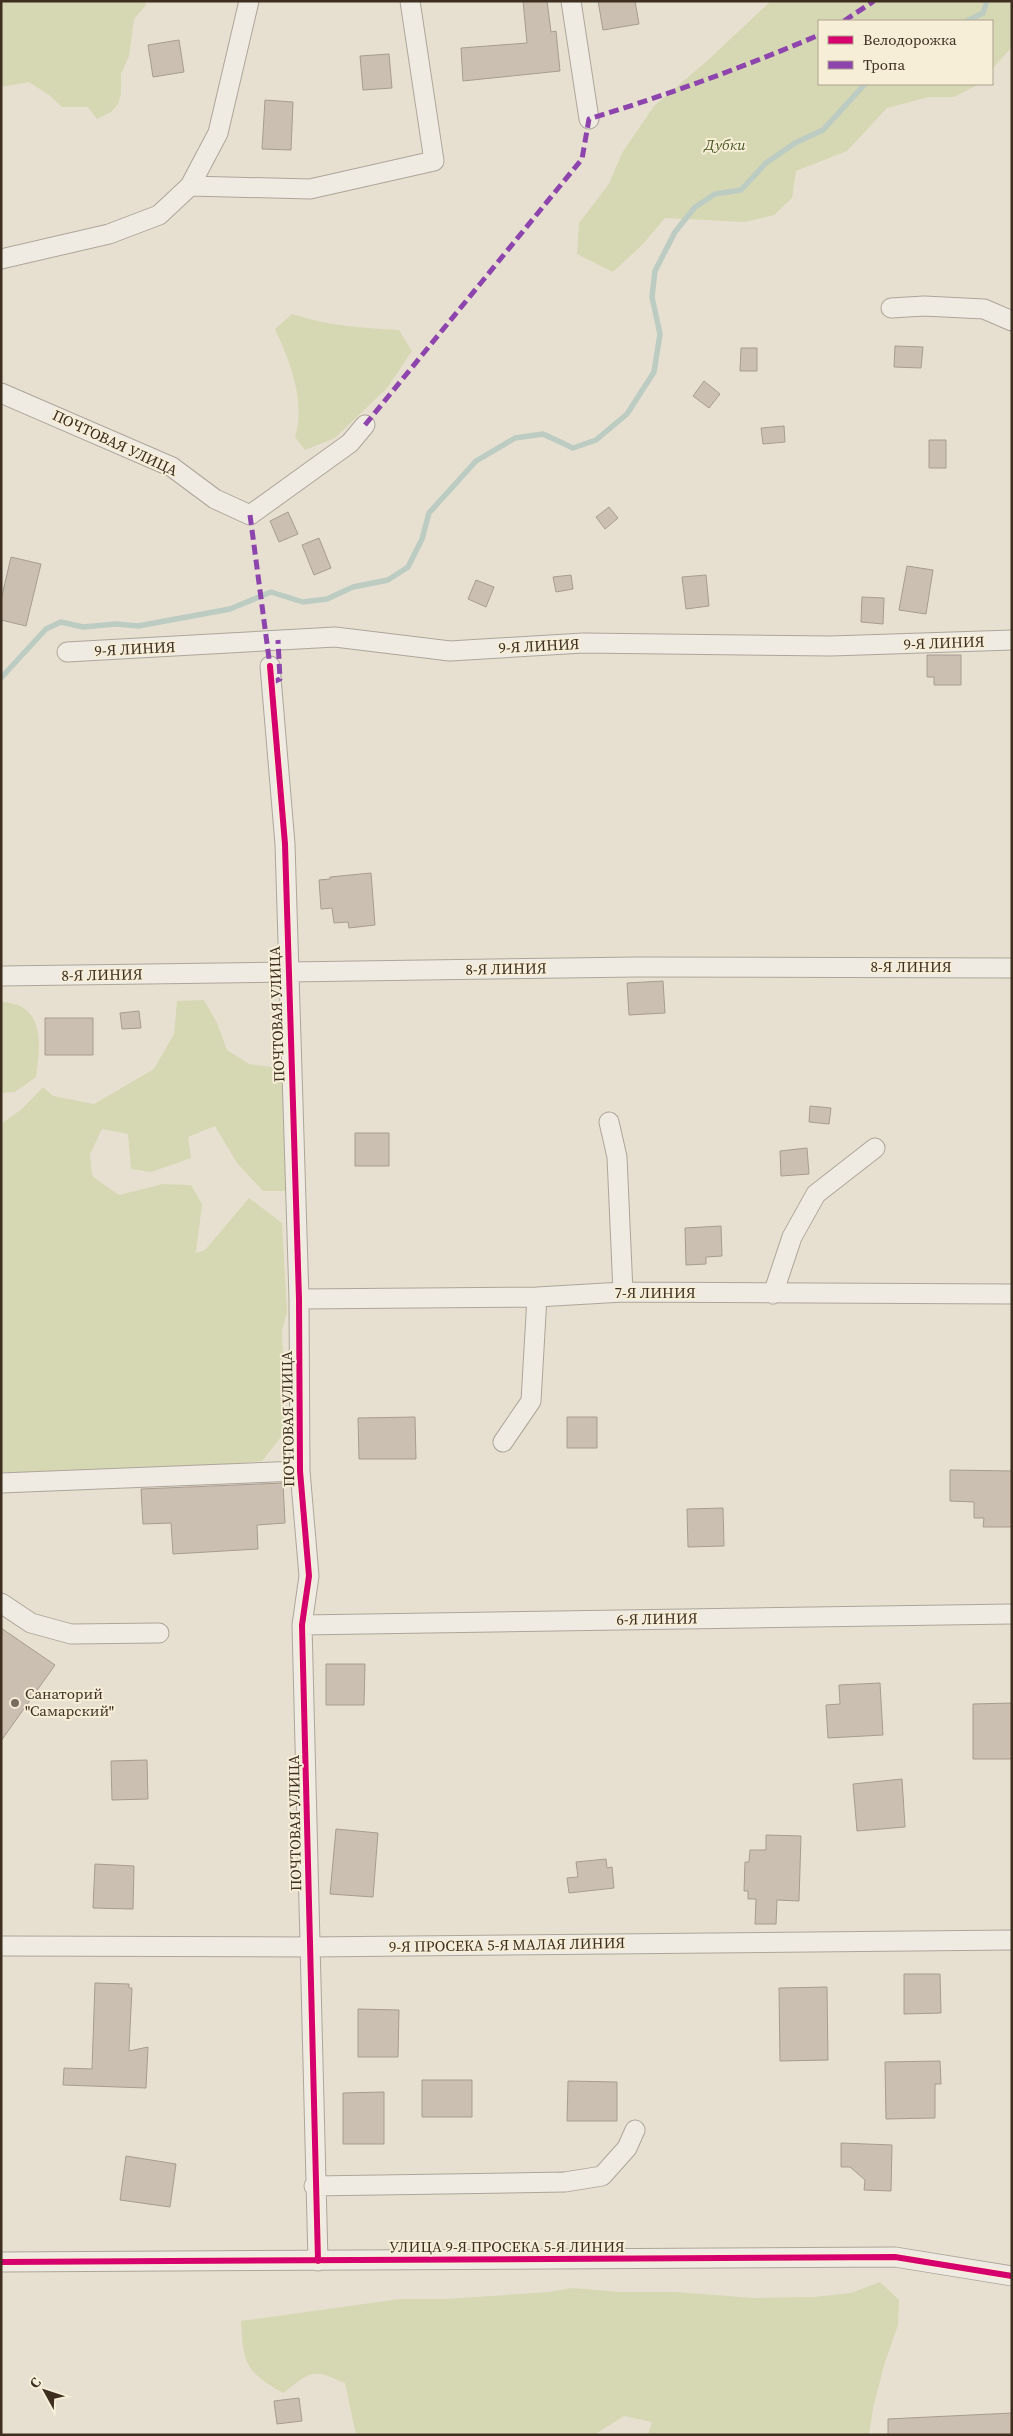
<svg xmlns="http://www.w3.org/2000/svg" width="1013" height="2436" font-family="'Source Serif 4',serif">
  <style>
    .green { fill: #d6d7b3 }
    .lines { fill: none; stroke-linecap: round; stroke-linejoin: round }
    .stream { stroke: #bcccc2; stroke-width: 5.5 }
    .building { fill: #cbbfb2; stroke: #a89c90 }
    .minor-casing { stroke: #ada599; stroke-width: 21 }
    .minor { stroke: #efebe3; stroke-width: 19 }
    .quiet { stroke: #8e44ad; stroke-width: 5; stroke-dasharray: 10 5; stroke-linecap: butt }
    .cycleway-casing { stroke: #f7eed8; stroke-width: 9 }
    .cycleway { stroke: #d6006c; stroke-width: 6 }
    .poi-dot { fill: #786c5e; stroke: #f7eed8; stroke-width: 2 }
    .labels { text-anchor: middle; stroke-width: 4; stroke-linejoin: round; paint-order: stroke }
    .park-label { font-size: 15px; font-style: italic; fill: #4d5a26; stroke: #f7eed8 }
    .street-label { font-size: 15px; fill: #3d2e20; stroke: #f7eed8 }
    .poi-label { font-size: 15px; fill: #3d2e20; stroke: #f7eed8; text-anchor: start }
  </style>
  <rect width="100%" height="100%" fill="#e7e0d1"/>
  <path class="green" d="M1 1H145L146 5 134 19 129 56 121 74V94L118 104 111 112 97 119 88 107H62L49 95 29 82 1 87Z
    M771 1H1012V47L992 69V21H819V84H979L954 97H929L887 108 847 151 796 171 792 198 774 215 745 222 665 218 643 244 613 272 577 254 579 223 609 184 622 153 654 106 707 61Z
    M292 314C328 326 362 328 399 330L412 351 387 388 335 438 305 450 295 437C306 401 290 362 275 329Z
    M204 1000 217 1023 227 1050 249 1064 272 1067 289 1089V1191H263L237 1163 215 1126 188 1137 191 1158 151 1172 131 1169 128 1134 102 1129 90 1154 92 1176 119 1195 163 1184 191 1185 202 1204 196 1253 205 1250 249 1198 282 1223 287 1312 282 1331 285 1408 281 1437 262 1461 145 1472H1V1124L22 1109 43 1087 53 1096 94 1104 154 1069 174 1034 177 1001Z
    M1 1001C7 1003 15 1003 20 1006 45 1018 39 1054 36 1077L15 1092 1 1093Z
    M880 2282 899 2300 898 2325 885 2362 873 2408 869 2435H648L652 2422 624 2416 594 2435H356L345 2383C311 2368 312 2371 283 2393 245 2372 243 2362 241 2321L400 2299H445L549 2292 572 2288 621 2292H676L754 2298 814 2297 851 2293Z"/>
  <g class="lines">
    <path class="stream" d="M967 21 983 13 987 1
      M1 678 46 629 61 622 83 627 116 624 138 626 230 609 271 592 303 602 327 599 353 587 388 580 408 567 422 539 429 513 476 461 515 438 543 434 573 448 596 440 627 414 654 372 660 334 652 297 655 271 675 232 695 207 715 194 741 190 766 163 795 143 823 130 865 84"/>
  </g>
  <path class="building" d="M523 1H547L551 32 556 31 560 71 463 81 461 48 527 43Z
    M598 1H635L639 24 603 30Z
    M179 40 184 72 153 77 148 45Z
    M389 54 392 88 363 90 360 56Z
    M265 100 293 102 291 150 262 149Z
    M895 346 923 347 921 368 894 367Z
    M741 348H757V371H740Z
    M704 381 720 394 709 408 693 396Z
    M784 426 785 442 763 444 761 428Z
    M929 440H946V468H929Z
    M609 507 618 518 605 529 596 517Z
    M288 512 298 534 279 542 270 521Z
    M319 538 331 568 314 575 302 545Z
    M11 557 41 564 26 626 1 620V600Z
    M907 566 933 570 926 614 899 610Z
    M571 575 573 589 556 592 553 577Z
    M706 575 709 606 686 609 682 577Z
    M476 580 494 587 486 607 468 599Z
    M862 597 884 598 883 624 861 622Z
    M927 655H961V685H934V677H927Z
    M371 873 375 925 349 928 348 922 334 923 332 908 321 909 319 880 330 879V877Z
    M663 981 665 1013 629 1015 627 983Z
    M139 1011 141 1028 122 1029 120 1013Z
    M45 1018H93V1055H45Z
    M810 1106 831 1108 829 1124 809 1122Z
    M355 1133H389V1166H355Z
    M807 1148 809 1174 781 1176 780 1151Z
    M721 1226 722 1256 706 1257V1264L686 1265 685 1228Z
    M415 1417 416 1459H359L358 1418Z
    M567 1417H597V1448H567Z
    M950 1470 1012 1471V1527H983L984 1518H974V1502L950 1501Z
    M283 1483 285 1523 257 1525 258 1549 173 1554 171 1523 143 1524 141 1489Z
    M723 1508 724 1546 688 1547 687 1509Z
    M1 1628 55 1665 1 1741Z
    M326 1664H365L364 1705H326Z
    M880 1683 883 1735 828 1738 826 1705 840 1704 839 1685Z
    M1012 1703V1759H973V1704Z
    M147 1760 148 1799 112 1800 111 1761Z
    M902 1779 905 1827 857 1831 853 1784Z
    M336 1829 378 1833 373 1897 330 1894Z
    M766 1835 801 1836 799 1901 777 1900 776 1924H755L756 1899H748V1891H744L745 1862H749L750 1850H766Z
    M606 1859 607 1868 612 1867 614 1888 569 1893 567 1878 578 1877 576 1862Z
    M95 1864 134 1866 133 1909 93 1908Z
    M904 1974H940L941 2013 904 2014Z
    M95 1983 129 1984V1988H132L129 2051 148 2047 146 2088 63 2085 64 2068 92 2069Z
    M827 1987 828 2060 780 2061 779 1988Z
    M358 2009 399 2010 398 2057H358Z
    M940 2061 941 2084H935V2118L886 2119 885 2062Z
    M422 2080H472V2117H422Z
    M568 2081 617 2082V2121H567Z
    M384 2092V2144H343V2093Z
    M841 2143 892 2145 891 2191 864 2190 865 2180 850 2167H841Z
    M126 2156 176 2164 170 2207 120 2200Z
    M299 2398 302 2421 277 2424 274 2401Z
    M1012 2413V2435H888V2419Z"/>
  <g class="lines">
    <g class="minor-casing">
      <path id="minor" d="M571 1 589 119
        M190 186 310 189 434 161 410 1
        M1 259 109 234 159 215 190 186 218 133 249 1
        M891 308 924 306 984 309 1012 321
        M1 393 172 467 215 499 250 515 350 443 365 425
        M67 652 335 637 450 651 583 643 831 646 1012 640
        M270 666 285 844 299 1299 300 1471 309 1576 302 1625 318 2261
        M1 976 637 967 1012 968
        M609 1122 617 1157 623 1292
        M773 1294 792 1237 816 1194 875 1148
        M299 1299 537 1297 623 1292 1012 1294
        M503 1442 531 1401 537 1297
        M1 1483 300 1471
        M1 1603 31 1623 71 1634 159 1633
        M302 1625 1012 1614
        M1 1946 310 1947 1012 1940
        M314 2186 565 2182 602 2176 627 2148 635 2130
        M1 2262 895 2257 1012 2276"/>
    </g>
    <use href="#minor" class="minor"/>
    <path class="quiet" d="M844 21 874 1
      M365 425 582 159 589 119C667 95 744 67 819 35
      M250 515 270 666
      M271 683 280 679 278 640"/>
    <g class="cycleway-casing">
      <path id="cycleway" d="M270 666 285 844 299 1299 300 1471 309 1576 302 1625 318 2261
        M1 2262 895 2257 1012 2276"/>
    </g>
    <use href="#cycleway" class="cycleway"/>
  </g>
  <circle class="poi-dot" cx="15" cy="1703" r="5"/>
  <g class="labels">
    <g class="park-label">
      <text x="725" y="150">Дубки</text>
    </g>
    <g class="street-label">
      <text transform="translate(115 443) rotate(25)" y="5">ПОЧТОВАЯ УЛИЦА</text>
      <text transform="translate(944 643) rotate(-2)" y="5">9-Я ЛИНИЯ</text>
      <text transform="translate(539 646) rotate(-3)" y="5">9-Я ЛИНИЯ</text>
      <text transform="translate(135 649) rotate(-3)" y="5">9-Я ЛИНИЯ</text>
      <text x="911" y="972">8-Я ЛИНИЯ</text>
      <text transform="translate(506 969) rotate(-1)" y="5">8-Я ЛИНИЯ</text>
      <text transform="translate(102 975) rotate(-1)" y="5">8-Я ЛИНИЯ</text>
      <text transform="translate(277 1014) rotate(-92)" y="5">ПОЧТОВАЯ УЛИЦА</text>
      <text x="655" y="1298">7-Я ЛИНИЯ</text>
      <text transform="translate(288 1419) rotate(-91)" y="5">ПОЧТОВАЯ УЛИЦА</text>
      <text transform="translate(657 1619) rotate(-1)" y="5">6-Я ЛИНИЯ</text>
      <text transform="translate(295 1823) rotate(-91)" y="5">ПОЧТОВАЯ УЛИЦА</text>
      <text transform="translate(507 1945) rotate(-1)" y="5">9-Я ПРОСЕКА 5-Я МАЛАЯ ЛИНИЯ</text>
      <text x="507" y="2252">УЛИЦА 9-Я ПРОСЕКА 5-Я ЛИНИЯ</text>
    </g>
    <g class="poi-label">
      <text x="25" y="1699">Санаторий<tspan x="25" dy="17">"Самарский"</tspan></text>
    </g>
  </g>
  <rect width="1013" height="2436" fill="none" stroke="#3d2e20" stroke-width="5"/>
  <rect x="818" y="20" width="175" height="65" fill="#f7eed8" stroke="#ada18e"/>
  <rect x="828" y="36" width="25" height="8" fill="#d6006c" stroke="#ada18e"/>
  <text x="863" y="45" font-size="15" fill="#3d2e20">Велодорожка</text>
  <rect x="828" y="61" width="25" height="8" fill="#8e44ad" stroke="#ada18e"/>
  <text x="863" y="70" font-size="15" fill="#3d2e20">Тропа</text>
  <g transform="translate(45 2391) rotate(310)" stroke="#f7eed8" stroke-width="4" paint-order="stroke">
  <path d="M0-4L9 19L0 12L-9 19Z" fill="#3d2e20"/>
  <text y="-8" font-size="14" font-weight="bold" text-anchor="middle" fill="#3d2e20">С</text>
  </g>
</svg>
